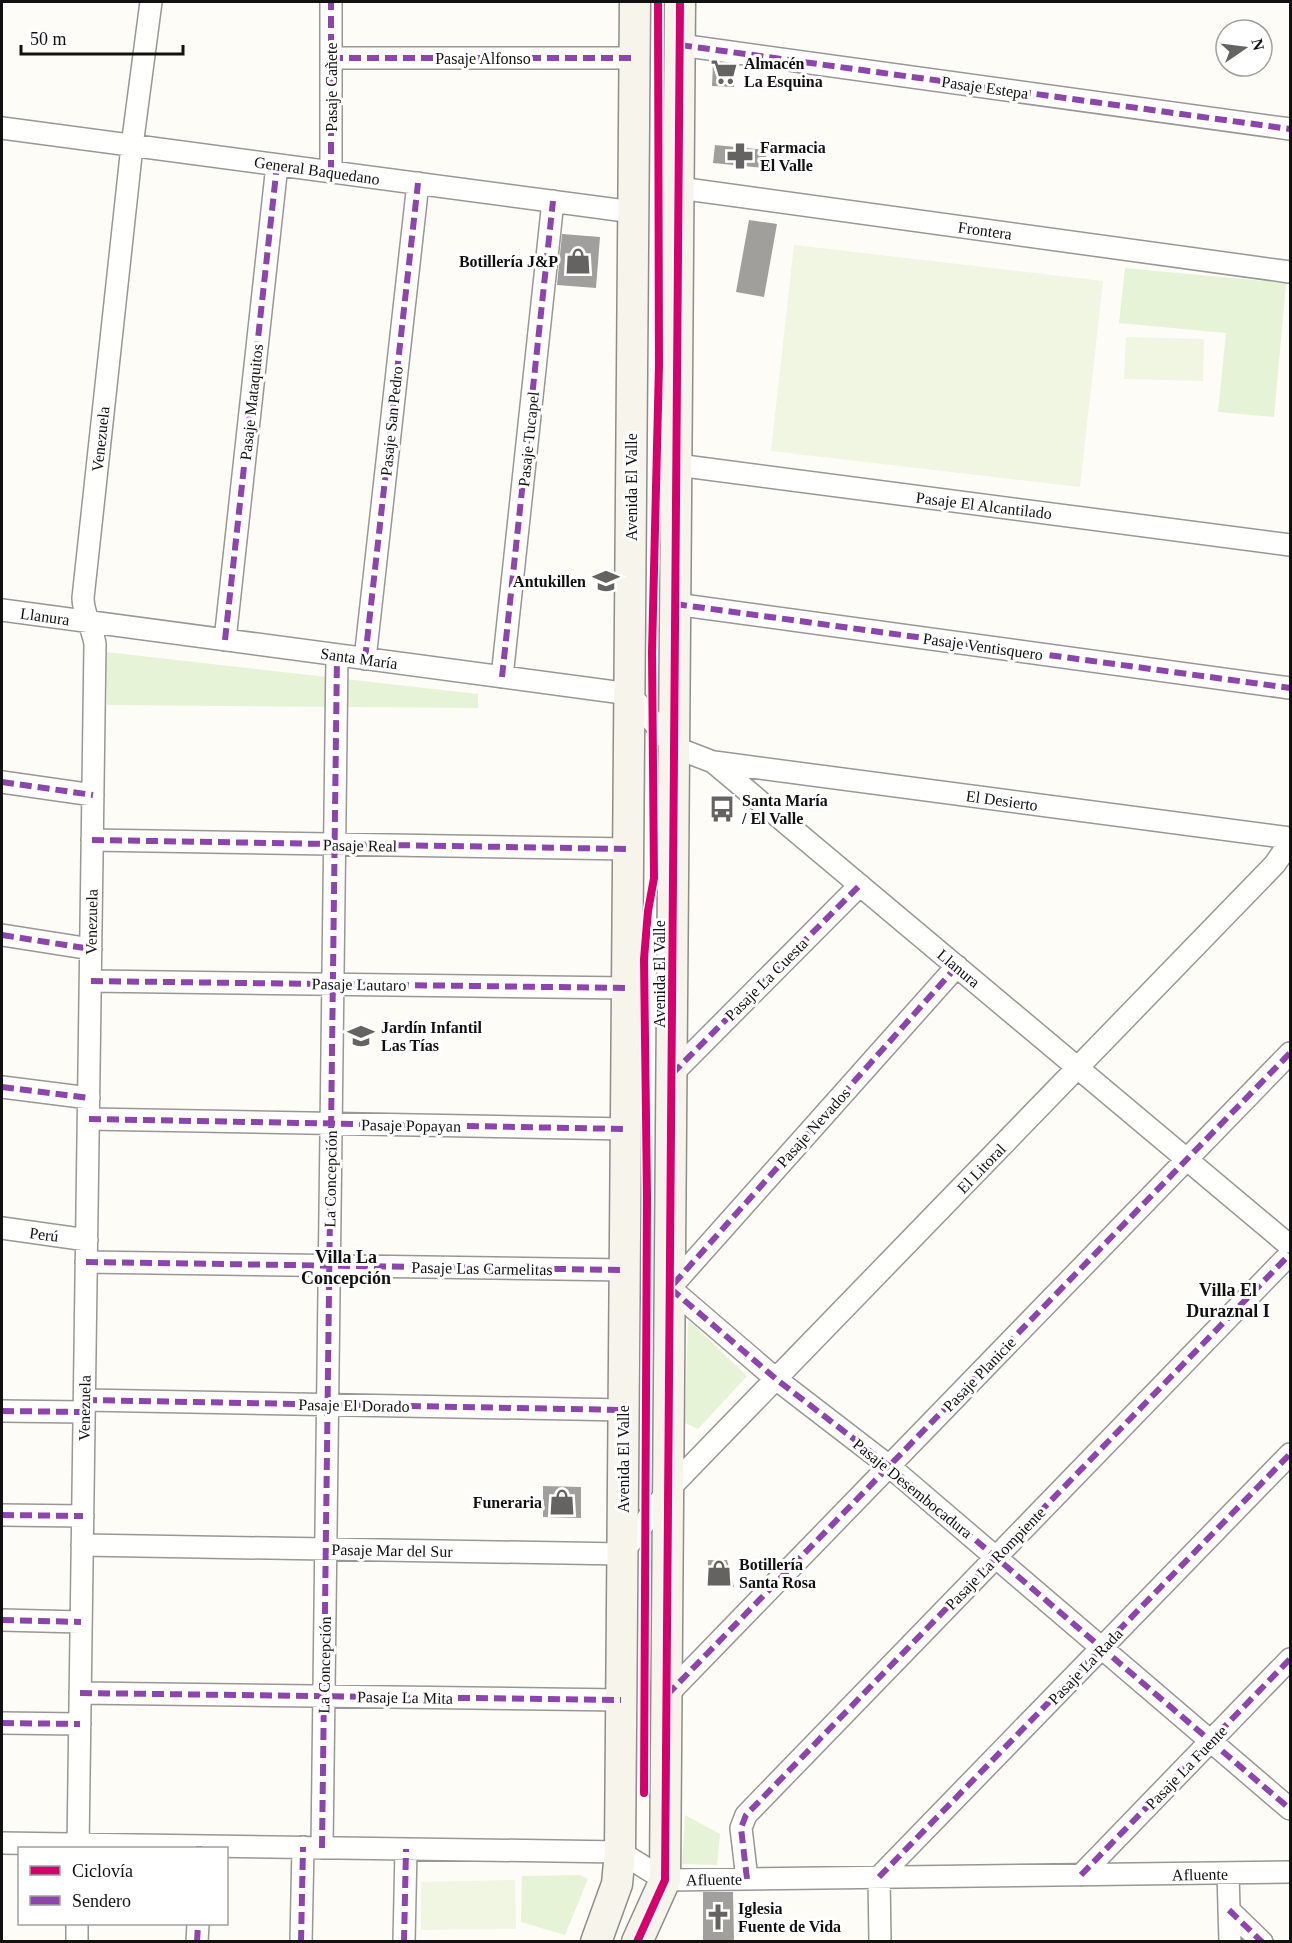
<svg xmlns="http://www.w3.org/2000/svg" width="1292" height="1943" font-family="Georgia,serif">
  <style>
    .green { fill: #e7f3d7 }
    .pitch { fill: #f0f6e1 }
    .building { fill: #a19f9c }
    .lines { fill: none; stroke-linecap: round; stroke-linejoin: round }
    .street-casing { stroke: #979795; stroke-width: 24 }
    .secondary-casing { stroke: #8e8d8b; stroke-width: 33 }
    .street { stroke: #fffffe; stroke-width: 21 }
    .secondary { stroke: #f6f4eb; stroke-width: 30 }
    .quiet { stroke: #8e44ad; stroke-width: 6; stroke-dasharray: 12 6; stroke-linecap: butt }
    .cycleway-casing { stroke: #fff; stroke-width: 11 }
    .cycleway { stroke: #d6006c; stroke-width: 8 }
    .labels { text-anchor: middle; stroke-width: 6; stroke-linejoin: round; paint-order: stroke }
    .street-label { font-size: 16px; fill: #111; stroke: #fff }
    .poi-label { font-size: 16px; font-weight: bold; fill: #111; stroke: #fff; text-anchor: start }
    .neighbourhood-label { font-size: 18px; font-weight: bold; fill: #111; stroke: #fff }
  </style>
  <rect width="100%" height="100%" fill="#fdfcf7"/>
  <path class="green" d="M1125 268 1286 283 1274 417 1218 412 1226 333 1119 323Z
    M106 652 478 694V708L107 705Z
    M688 1320 747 1376 698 1429 685 1423Z
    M685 1815 720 1834 717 1865 682 1864Z
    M580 1875 588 1879 565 1935 521 1922 522 1876Z"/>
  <path class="pitch" d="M794 245 1103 281 1080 487 771 451Z
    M1126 337 1204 339 1203 381 1124 379Z
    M515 1880 516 1929 421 1930V1882Z"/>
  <path class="building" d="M713 62 735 65 734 87 712 86Z
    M715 145 767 150 765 168 713 163Z
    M749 220 777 224 764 297 736 292Z
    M562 234 600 237 596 288 557 285Z
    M543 1486 581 1487V1518L543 1517Z
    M708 1560H727L734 1587 707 1586Z
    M703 1892H733L734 1941H703Z"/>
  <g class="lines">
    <g class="street-casing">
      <path id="street" d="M680 45 1290 129
        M331 58H635
        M2 128 633 212
        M331 172V2
        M679 188 1290 272
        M677 465 1290 545
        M675 604 1290 688
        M2 610 630 694 674 747 713 762 1290 1246
        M225 640 277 165
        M365 659 418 183
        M502 677 553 201
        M714 762 1290 838
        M2 782 93 795
        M92 840 628 849
        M2 935 91 949
        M957 966 670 1288 776 1379 889 1466 1290 1809
        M91 981 627 988
        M672 1074 860 885
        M2 1087 89 1098
        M89 1119 626 1129
        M2 1228 87 1240
        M86 1262 625 1270
        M85 1400 624 1410
        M2 1411 84 1412
        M2 1515 83 1516
        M82 1545 622 1554 668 1490 1275 864 1290 842
        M2 1620 81 1622
        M80 1693 621 1700
        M667 1695 1290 1053
        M2 1723 80 1724
        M2 1843 620 1852 665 1880 1290 1872
        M78 1848 95 644C93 628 83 615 83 598L132 146 151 2
        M322 1848 337 655
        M1228 1873 1230 1942
        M1081 1875 1290 1659
        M747 1879 741 1828 746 1815 1290 1254
        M1229 1910 1262 1942
        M77 1942V1924
        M197 1942 198 1924
        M301 1942 303 1847
        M404 1942 406 1849
        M880 1942 879 1877 1290 1454"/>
    </g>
    <g class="secondary-casing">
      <path id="secondary" d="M596 1942 617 1884 620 1852 635 2
        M637 1942 665 1880 680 2"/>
    </g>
    <use href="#street" class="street"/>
    <use href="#secondary" class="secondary"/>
    <path class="quiet" d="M680 45 1290 129
      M331 58H635
      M331 172V2
      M675 604 1290 688
      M225 640 277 165
      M365 659 418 183
      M502 677 553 201
      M2 782 93 795
      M92 840 628 849
      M2 935 91 949
      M957 966 670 1288 776 1379 889 1466 1290 1809
      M91 981 627 988
      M672 1074 860 885
      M2 1087 89 1098
      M89 1119 626 1129
      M86 1262 625 1270
      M85 1400 624 1410
      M2 1411 84 1412
      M2 1515 83 1516
      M2 1620 81 1622
      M80 1693 621 1700
      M667 1695 1290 1053
      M2 1723 80 1724
      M199 1848V1846
      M322 1848 337 655
      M1081 1875 1290 1659
      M879 1877 1290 1454
      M747 1879 741 1828 746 1815 1290 1254
      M1229 1910 1262 1942
      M197 1942 198 1924
      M301 1942 303 1847
      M404 1942 406 1849"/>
    <g class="cycleway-casing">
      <path id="cycleway" d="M644 1793 647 1196 644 959 648 911 654 878 652 652 659 365 658 2
        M637 1942 665 1880 680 2"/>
    </g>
    <use href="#cycleway" class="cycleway"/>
  </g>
  <defs>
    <g id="supermarket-bare" transform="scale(2.07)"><path d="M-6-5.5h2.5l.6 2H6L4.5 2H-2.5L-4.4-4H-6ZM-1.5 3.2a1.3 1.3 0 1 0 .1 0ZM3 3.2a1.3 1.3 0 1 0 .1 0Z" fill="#646362" stroke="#fff" stroke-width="2.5" paint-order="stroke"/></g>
    <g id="pharmacy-bare" transform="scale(2.07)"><path d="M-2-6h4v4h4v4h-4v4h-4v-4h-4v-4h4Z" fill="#646362" stroke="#fff" stroke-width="2.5" paint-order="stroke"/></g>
    <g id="shop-bare" transform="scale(2.07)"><path d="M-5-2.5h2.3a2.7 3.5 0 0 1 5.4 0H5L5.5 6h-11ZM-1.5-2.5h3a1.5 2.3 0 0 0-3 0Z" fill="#646362" stroke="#fff" stroke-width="2.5" paint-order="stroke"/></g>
    <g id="school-bare" transform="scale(2.07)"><path d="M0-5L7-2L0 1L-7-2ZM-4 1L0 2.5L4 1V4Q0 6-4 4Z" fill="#646362" stroke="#fff" stroke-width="2.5" paint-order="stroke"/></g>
    <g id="bus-bare" transform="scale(2.07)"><path d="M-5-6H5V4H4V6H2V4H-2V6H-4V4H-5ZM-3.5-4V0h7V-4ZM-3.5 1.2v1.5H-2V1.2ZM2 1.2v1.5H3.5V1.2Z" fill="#646362" stroke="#fff" stroke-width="2.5" paint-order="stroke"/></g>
    <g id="church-bare" transform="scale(2.07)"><path d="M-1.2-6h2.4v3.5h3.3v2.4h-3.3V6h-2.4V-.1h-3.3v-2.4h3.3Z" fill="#646362" stroke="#fff" stroke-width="2.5" paint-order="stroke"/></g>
  </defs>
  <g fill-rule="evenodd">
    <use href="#supermarket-bare" x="724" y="72"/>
    <use href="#pharmacy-bare" x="740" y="156"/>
    <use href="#shop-bare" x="578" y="261"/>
    <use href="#school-bare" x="606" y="581"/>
    <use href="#bus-bare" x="722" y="809"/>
    <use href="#school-bare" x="361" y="1036"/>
    <use href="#shop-bare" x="562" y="1502"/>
    <use href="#shop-bare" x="719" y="1573"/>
    <use href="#church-bare" x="718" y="1917"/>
  </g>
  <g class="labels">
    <g class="street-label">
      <text x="483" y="64">Pasaje Alfonso</text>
      <text transform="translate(331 87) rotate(-90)" y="6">Pasaje Cañete</text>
      <text transform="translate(985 87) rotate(8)" y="6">Pasaje Estepa</text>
      <text transform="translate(317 170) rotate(8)" y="6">General Baquedano</text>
      <text transform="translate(985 230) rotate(8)" y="6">Frontera</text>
      <text transform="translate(251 402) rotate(-84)" y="6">Pasaje Mataquitos</text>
      <text transform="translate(391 421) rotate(-84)" y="6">Pasaje San Pedro</text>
      <text transform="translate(100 439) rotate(-84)" y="6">Venezuela</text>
      <text transform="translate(528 439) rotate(-84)" y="6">Pasaje Tucapel</text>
      <text transform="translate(631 487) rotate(-90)" y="6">Avenida El Valle</text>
      <text transform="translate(984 505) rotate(7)" y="6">Pasaje El Alcantilado</text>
      <text transform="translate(45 616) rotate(8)" y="6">Llanura</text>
      <text transform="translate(983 646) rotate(8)" y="6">Pasaje Ventisquero</text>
      <text transform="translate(359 658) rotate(8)" y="6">Santa María</text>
      <text transform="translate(1002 800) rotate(8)" y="6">El Desierto</text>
      <text transform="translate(360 845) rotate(1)" y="6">Pasaje Real</text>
      <text transform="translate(91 922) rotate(-89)" y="6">Venezuela</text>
      <text transform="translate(959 968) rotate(40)" y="6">Llanura</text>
      <text transform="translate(659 974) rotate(-90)" y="6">Avenida El Valle</text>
      <text transform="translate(766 979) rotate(-45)" y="6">Pasaje La Cuesta</text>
      <text transform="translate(359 984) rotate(1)" y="6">Pasaje Lautaro</text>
      <text transform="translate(411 1125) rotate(1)" y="6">Pasaje Popayan</text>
      <text transform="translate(813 1127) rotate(-48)" y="6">Pasaje Nevados</text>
      <text transform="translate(981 1168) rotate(-46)" y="6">El Litoral</text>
      <text transform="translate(330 1179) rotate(-89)" y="6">La Concepción</text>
      <text transform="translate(44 1234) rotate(8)" y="6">Perú</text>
      <text transform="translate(482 1268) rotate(1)" y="6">Pasaje Las Carmelitas</text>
      <text transform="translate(979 1374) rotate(-46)" y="6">Pasaje Planicie</text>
      <text transform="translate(354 1405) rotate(1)" y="6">Pasaje El Dorado</text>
      <text transform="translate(84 1408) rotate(-89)" y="6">Venezuela</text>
      <text transform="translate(623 1459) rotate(-90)" y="6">Avenida El Valle</text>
      <text transform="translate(913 1488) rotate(39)" y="6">Pasaje Desembocadura</text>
      <text transform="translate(392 1550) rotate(1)" y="6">Pasaje Mar del Sur</text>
      <text transform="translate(995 1558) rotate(-46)" y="6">Pasaje La Rompiente</text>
      <text transform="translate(324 1665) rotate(-89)" y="6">La Concepción</text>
      <text transform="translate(1085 1666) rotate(-46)" y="6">Pasaje La Rada</text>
      <text transform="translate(405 1697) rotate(1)" y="6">Pasaje La Mita</text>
      <text transform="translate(1186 1767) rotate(-46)" y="6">Pasaje La Fuente</text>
      <text transform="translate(1200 1874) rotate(-1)" y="6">Afluente</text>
      <text transform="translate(714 1879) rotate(-1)" y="6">Afluente</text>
    </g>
    <g class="poi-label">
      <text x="744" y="69">Almacén<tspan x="744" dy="18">La Esquina</tspan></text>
      <text x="760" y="153">Farmacia<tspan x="760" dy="18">El Valle</tspan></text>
      <text x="558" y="267" text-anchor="end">Botillería J&amp;P</text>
      <text x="586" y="587" text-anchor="end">Antukillen</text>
      <text x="742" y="806">Santa María<tspan x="742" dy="18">/ El Valle</tspan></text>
      <text x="381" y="1033">Jardín Infantil<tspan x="381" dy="18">Las Tías</tspan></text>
      <text x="542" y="1508" text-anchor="end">Funeraria</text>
      <text x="739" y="1570">Botillería<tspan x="739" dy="18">Santa Rosa</tspan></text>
      <text x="738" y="1914">Iglesia<tspan x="738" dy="18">Fuente de Vida</tspan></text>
    </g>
    <g class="neighbourhood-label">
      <text x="346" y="1263">Villa La<tspan x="346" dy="21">Concepción</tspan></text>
      <text x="1228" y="1296">Villa El<tspan x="1228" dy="21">Duraznal I</tspan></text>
    </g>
  </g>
  <rect width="1292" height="1943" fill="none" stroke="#111111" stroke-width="6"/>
  <rect x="18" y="1847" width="210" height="78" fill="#ffffff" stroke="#a0a0a0" stroke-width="1.5"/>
  <rect x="30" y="1866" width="30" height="9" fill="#d6006c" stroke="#a0a0a0" stroke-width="1.5"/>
  <text x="72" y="1877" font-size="18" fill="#111111">Ciclovía</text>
  <rect x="30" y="1896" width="30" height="9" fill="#8e44ad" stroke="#a0a0a0" stroke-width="1.5"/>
  <text x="72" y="1907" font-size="18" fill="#111111">Sendero</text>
  <g transform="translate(1244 48) rotate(76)"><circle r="28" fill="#ffffff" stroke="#a0a0a0" stroke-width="1.5"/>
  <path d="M0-4.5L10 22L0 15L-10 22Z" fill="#646362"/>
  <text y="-9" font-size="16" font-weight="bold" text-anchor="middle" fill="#111111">N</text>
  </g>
  <path d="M21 45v9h162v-9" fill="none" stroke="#111111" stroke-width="3"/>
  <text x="30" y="45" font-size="18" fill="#111111" stroke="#ffffff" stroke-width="4.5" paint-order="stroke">50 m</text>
</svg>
